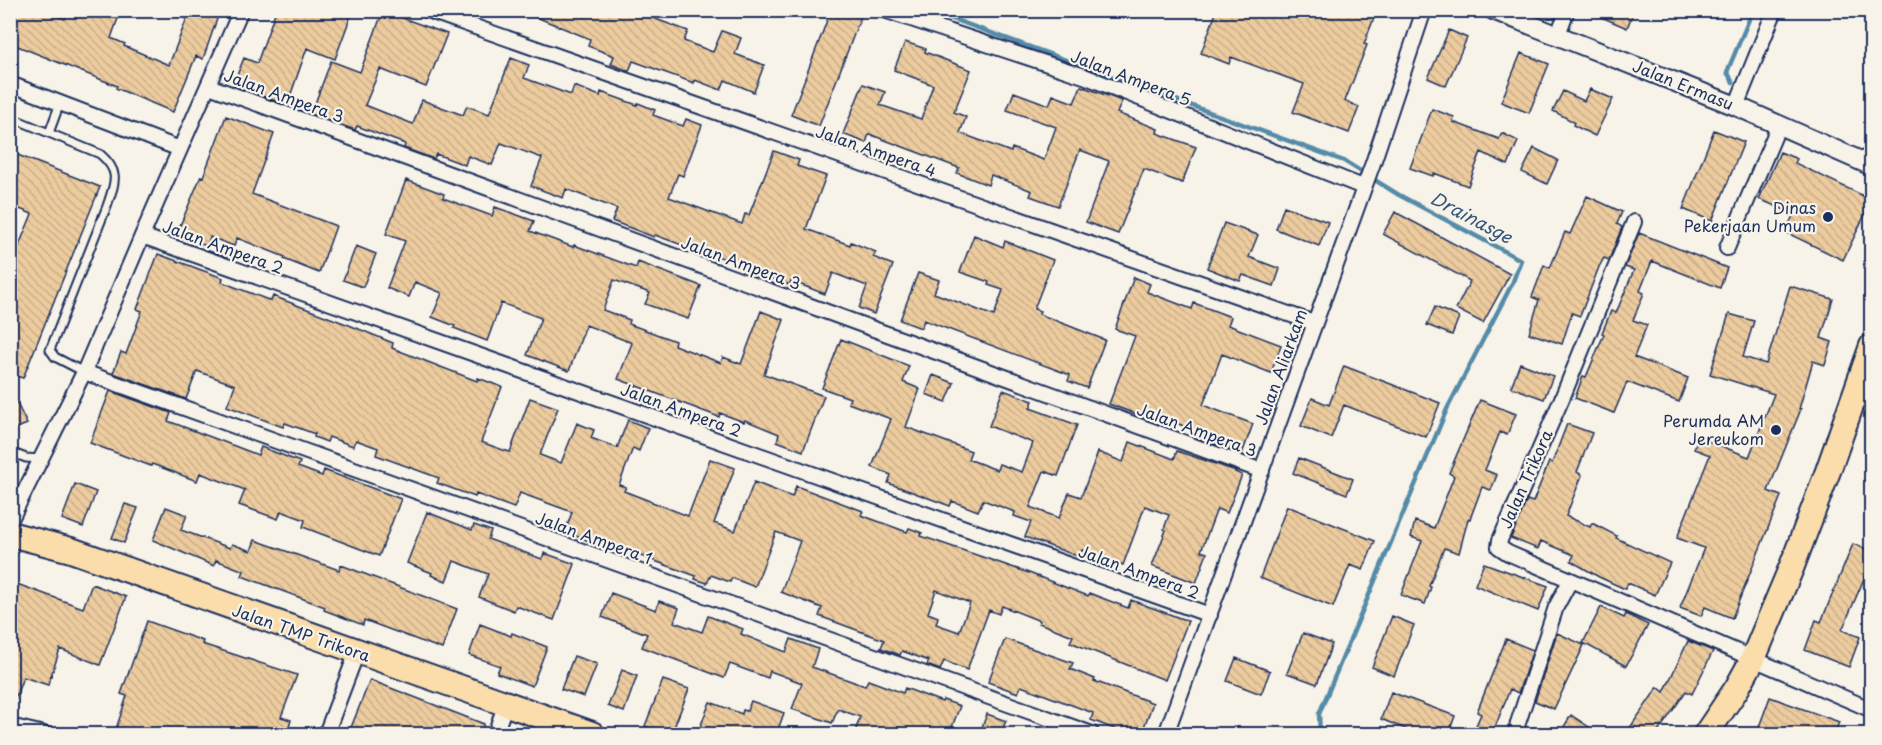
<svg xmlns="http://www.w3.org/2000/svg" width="1882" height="745" font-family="'Playpen Sans',sans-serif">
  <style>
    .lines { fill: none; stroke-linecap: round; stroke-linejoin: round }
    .stream { stroke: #558ba8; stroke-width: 4.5 }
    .building { fill: url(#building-back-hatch); stroke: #1b2f5e; stroke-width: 1.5; fill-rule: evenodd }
    .lane-casing { stroke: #1b2f5e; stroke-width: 11 }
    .street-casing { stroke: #1b2f5e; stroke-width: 18 }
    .secondary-casing { stroke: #1b2f5e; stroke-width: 22 }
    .highway-casing { stroke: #1b2f5e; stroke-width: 28 }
    .lane { stroke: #f7f3e8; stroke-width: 7 }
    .street { stroke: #f7f3e8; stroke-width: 14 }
    .secondary { stroke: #f7f3e8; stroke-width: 18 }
    .highway { stroke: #fbddab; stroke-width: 24 }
    .poi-dot { fill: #1b2f5e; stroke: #f7f3e8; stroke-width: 2 }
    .labels { text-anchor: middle; stroke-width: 4.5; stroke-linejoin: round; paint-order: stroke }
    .street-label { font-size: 16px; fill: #1b2f5e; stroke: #f7f3e8 }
    .poi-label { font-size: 16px; fill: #1b2f5e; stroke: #f7f3e8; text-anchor: end }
    .water-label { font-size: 18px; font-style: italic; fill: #33567d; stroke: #f7f3e8 }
  </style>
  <defs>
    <pattern id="building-back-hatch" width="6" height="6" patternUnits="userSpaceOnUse" patternTransform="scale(1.5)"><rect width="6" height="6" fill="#eccb9e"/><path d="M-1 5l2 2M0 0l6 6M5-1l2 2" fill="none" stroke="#caaf8a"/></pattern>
  </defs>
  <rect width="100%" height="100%" fill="#f7f3e8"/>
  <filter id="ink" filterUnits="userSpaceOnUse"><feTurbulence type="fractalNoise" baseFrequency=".0167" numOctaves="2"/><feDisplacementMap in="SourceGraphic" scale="12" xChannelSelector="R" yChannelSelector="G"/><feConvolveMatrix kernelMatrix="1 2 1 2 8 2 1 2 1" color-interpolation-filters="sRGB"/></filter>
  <g filter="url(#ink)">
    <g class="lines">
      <path class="stream" d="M928 10 1344 161 1399 195 1521 260 1512 284 1447 409 1319 714 1320 734
        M1733 82 1727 72 1753 10"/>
    </g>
    <path class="building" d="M10 10H43L65 19 69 10H121L111 38 125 44 124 46 169 65 190 10H203L218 16 203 59 196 56 173 112 116 88 117 86 10 43Z
      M276 10H353L335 59 307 48 287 105 233 85 244 58 257 63Z
      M519 10H652L650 17 688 31 684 41 713 52 722 31 741 38 735 54 764 65 754 92 725 80 721 90 695 80 694 83 633 61 629 71 611 64 614 56 588 46 590 39Z
      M831 10H848L861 16 819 126 791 115Z
      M1217 10H1377L1364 44 1367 45 1345 101 1359 107 1349 133 1293 112 1304 84 1231 57 1229 64 1201 53Z
      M1585 10H1634L1627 28Z
      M383 11 447 34 426 87 380 69 365 105 413 124 422 100 463 115 467 106 489 114 511 58 529 65 524 78 571 95 574 86 600 96 601 92 637 105 638 103 655 110 653 115 683 126 686 119 702 125 683 176 678 174 669 197 742 224 745 214 749 215 774 151 799 160 797 166 826 176 806 229 850 245 851 242 876 252 873 257 893 265 874 314 859 308 867 286 833 273 825 294 791 281 789 285 768 277 769 275 709 253V255L655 235 654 237 612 221 617 209 566 189 563 198 531 186 542 158 501 143 492 165 468 156 465 165 436 154 434 159 404 148 405 144 357 126 355 130 311 114 331 61 360 72Z
      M1449 30 1467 38 1446 86 1428 78Z
      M905 42 926 49 925 52 971 70 954 112 966 117 960 133 1011 152 1012 148 1044 160 1056 127 1007 110 1014 92 1049 105 1053 95 1074 103 1081 86 1122 101 1117 113 1158 129 1157 133 1196 147 1182 183 1144 169 1118 234 1086 222 1109 161 1080 150 1058 206 1030 196 1032 191 991 175 988 185 957 173 959 168 869 134 866 143 843 134 863 84 885 92 880 105 921 119 933 85 894 70Z
      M1521 53 1549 64 1529 113 1501 102Z
      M1590 89 1613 99 1595 136 1573 125 1574 122 1553 111 1563 91 1584 101Z
      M1432 109 1454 117 1453 122 1499 139 1502 133 1518 141 1508 165 1481 152 1468 186 1434 173 1433 176 1410 168Z
      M226 116 274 134 252 194 336 226 319 273 284 259 285 257 237 238 234 246 210 237 207 246 176 235 201 176 203 177Z
      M1714 130 1744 142 1712 221 1683 209Z
      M1534 148 1558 160 1547 184 1522 172Z
      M10 152 100 187 23 378 10 374V267L32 214 10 205Z
      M1780 152 1797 159 1795 163 1872 200 1843 260 1785 232 1794 214 1759 199Z
      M406 180 444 194 443 198 492 216 495 207 534 221 530 231 573 247 574 245 636 268 638 262 701 286 688 319 645 304 650 293 614 280 603 310 630 320 629 324 675 341 674 345 721 363 723 357 741 364 761 311 784 320 764 374 824 396 803 451 777 441 779 434 745 420 744 422 720 413 719 417 618 379 632 343 586 325 569 371 527 355 541 318 501 303 487 341 454 328 455 326 432 317 442 293 415 282 409 297 387 288 405 241 386 234Z
      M1587 196 1622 212 1617 224 1622 227 1609 260 1604 258 1599 267 1580 316 1572 313 1562 344 1529 333 1539 300 1532 297 1544 265 1550 268 1565 232 1570 234Z
      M1284 206 1328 222 1319 246 1276 229Z
      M1395 212 1510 274 1483 323 1456 309 1470 281 1383 234Z
      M1224 223 1258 235 1249 257 1280 269 1274 286 1243 275 1240 281 1207 268Z
      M1639 233 1727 268 1720 288 1652 261 1640 291 1644 293 1633 320 1647 325 1634 357 1688 378 1679 402 1627 382 1614 413 1575 398 1583 376 1586 377 1604 334 1602 333 1611 311 1616 313 1634 270 1625 267Z
      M974 235 1003 247 1005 241 1053 260 1034 309 1040 311 1039 314 1105 340 1087 388 1068 381 1070 375 924 320 921 328 900 320 918 273 939 280 934 293 994 316 1003 290 988 285 989 282 960 272Z
      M356 246 376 254 363 287 343 280Z
      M158 254 223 278 222 282 271 301 273 296 349 325 393 343 392 348 433 364 477 381 478 378 502 387 481 442 503 450 510 452 530 398 558 408 540 455 561 463 577 423 594 430 591 438 617 448 628 420 648 428 639 451 633 448 619 485 626 487 624 491 688 516 710 459 735 468 714 523 735 531 754 482 792 497 796 486 863 511 861 515 907 532 909 528 922 533 921 536 1029 573 1088 596 1089 593 1128 608 1131 600 1188 621 1165 680 1070 642 1073 636 1039 623 1040 621 1002 606 999 614 989 610 967 670 944 661 940 670 927 665 929 661 902 651 900 655 881 648 884 640 819 616 822 608 781 592 800 541 776 532 755 587 732 578 730 582 711 575 707 583 695 579 696 576 605 543 603 546 565 532 572 512 520 493 514 508 476 494 475 497 437 483 439 478 376 455 378 448 356 440 353 446 329 437 327 442 314 437 315 434 285 423 283 427 227 406 235 385 197 371 186 399 113 373 121 352 126 354 142 311 137 309ZM936 590 970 603 959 632 936 624 938 617 928 613Z
      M1134 277 1150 284 1147 292 1192 309 1194 303 1231 317 1228 325 1281 345 1271 373 1222 354 1203 405 1253 424 1242 454 1210 442 1212 437 1155 415 1152 420 1109 404 1135 336 1115 329Z
      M1790 286 1833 299 1821 338 1832 342 1825 365 1813 361 1799 409H1801L1768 491 1781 496 1732 618 1705 607 1701 616 1680 608 1704 548 1677 538 1710 455 1694 449 1698 437 1749 457 1774 394 1710 374 1729 314 1754 321 1743 357 1766 364Z
      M1435 307 1459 317 1452 335 1427 325Z
      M841 339 909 366 903 382 920 389 906 427 971 451 968 459 997 470 999 464 1022 472 1033 443 989 426 1003 390 1033 401 1030 408 1077 425 1058 476 1044 471 1030 507 1059 518 1069 493 1081 497 1098 452 1123 462 1130 442 1174 459 1177 451 1236 471 1235 472 1242 475 1227 513 1217 509 1201 551 1207 553 1196 583 1152 566 1166 530 1164 529 1169 515 1145 506 1123 565 1082 550 1080 557 1025 537 1031 522 1014 516 1015 512 983 500 978 511 952 501 950 506 888 483 891 475 872 467 891 419 848 403 850 398 822 388Z
      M1520 363 1553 376 1544 399 1511 387Z
      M1344 366 1440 403 1426 437 1344 405 1331 438 1301 426 1312 398 1329 405Z
      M933 375 954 383 946 402 926 394Z
      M10 389 27 424 10 431Z
      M110 391 171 413 168 421 224 442 258 455 261 447 300 462 298 467 322 476 324 470 401 499 379 556 303 527 305 520 281 511 278 519 239 505 245 490 200 473 197 481 152 464 151 466 90 443Z
      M1480 400 1516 414 1507 435 1500 432 1485 470 1497 475 1491 490 1482 487 1470 519H1468L1459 553 1444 548 1429 586 1431 587 1425 604 1401 595 1422 541 1411 537 1415 521 1434 528 1454 476 1449 473Z
      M1567 424 1592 433 1577 472 1582 475 1566 516 1590 527 1592 523 1617 536 1616 538 1670 563 1655 595 1628 583 1625 589 1599 577 1571 561 1574 555 1541 541 1538 549 1511 538 1527 500 1533 502 1549 462 1552 463Z
      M1299 458 1353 479 1347 494 1293 473Z
      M75 484 96 492 83 527 62 519Z
      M125 504 138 508 124 543 112 538Z
      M1287 506 1375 541 1363 570 1350 565 1333 607 1260 578Z
      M166 507 187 515 181 530 230 548 232 544 251 551 255 540 339 570 341 565 457 609 442 649 364 620 363 625 324 610 325 607 242 576 244 571 216 560 214 566 153 540Z
      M427 512 472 530 474 525 491 531 488 539 542 559 544 553 575 564 554 620 516 606 514 611 479 597 488 574 454 561 446 581 431 575 432 573 407 563Z
      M1853 544 1872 551V560L1842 630 1860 637 1849 667 1805 650 1816 620 1821 622Z
      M1484 563 1548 586 1538 611 1475 585Z
      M17 584 83 608 92 584 126 597 100 665 60 649 48 685 23 677 12 707 10 602Z
      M611 593 656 610 659 601 679 608 674 622 702 632 708 616 743 629 741 634 786 652 791 639 818 649 812 667 865 686 868 680 903 693 905 688 942 702 943 700 960 706 949 735H854L860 717 838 709 832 723 792 709 802 683 770 671 768 678 730 664 724 678 642 647 647 634 602 617Z
      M1601 607 1624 618 1626 614 1648 625 1626 666 1583 643Z
      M1392 616 1414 625 1394 676 1372 667Z
      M147 621 203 641 202 644 297 675 281 717 291 720 287 735H114L127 696 121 694Z
      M480 624 511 636 512 633 547 647 532 686 497 673 500 666 469 655Z
      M1303 633 1332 644 1317 684 1287 673Z
      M1557 633 1584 645 1554 709 1535 701Z
      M1005 639 1073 663 1070 669 1095 679 1094 681 1153 703 1141 735H1130L1091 720 1093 713 1021 686 1018 693 988 682Z
      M1506 639 1533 650 1518 693 1510 689 1492 735H1472L1481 714 1477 712Z
      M1688 641 1713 651 1692 694 1686 691 1656 735H1625L1658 687 1664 692Z
      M574 656 597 664 584 697 561 689Z
      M1236 658 1270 671 1261 694 1227 681Z
      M622 670 637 676 624 712 608 706Z
      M370 680 484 724 480 735H348Z
      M663 680 689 689 671 735 645 726Z
      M1391 692 1455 716 1448 735H1420L1381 719Z
      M1770 697 1839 722 1834 735H1756Z
      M751 701 784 713 776 735H697L710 702 742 714 743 710 747 711Z
      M987 714 1006 721 1000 735H979Z
      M1571 715 1601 735H1559Z"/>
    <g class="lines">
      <g class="lane-casing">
        <path id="lane" d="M10 117 100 154C121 172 115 182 107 206L50 350 55 357 84 372
          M49 133 60 103
          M10 452 26 458 40 459"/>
      </g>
      <g class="street-casing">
        <path id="street" d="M427 10 1314 323
          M884 10 1084 76 1363 187
          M1558 35 1567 10
          M10 84 180 149
          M209 86 1262 471
          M1736 106 1775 10
          M1634 222 1563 396 1500 540 1499 547 1508 553 1872 710
          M142 236 1210 615
          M1727 248 1779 125
          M84 372 1092 734
          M10 521 84 372 142 236 241 10
          M10 726 44 734
          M326 734 357 652
          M495 734 506 703
          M1166 734 1373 163 1424 10
          M1516 734 1518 723 1556 607 1570 581"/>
      </g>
      <g class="secondary-casing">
        <path id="secondary" d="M1493 10 1736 106 1872 166"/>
      </g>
      <g class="highway-casing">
        <path id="highway" d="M10 534 71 550 592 734
          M1706 734 1737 688 1753 659 1792 566 1828 471 1872 346"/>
      </g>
      <use href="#lane" class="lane"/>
      <use href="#street" class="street"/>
      <use href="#secondary" class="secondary"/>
      <use href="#highway" class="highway"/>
    </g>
  </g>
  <g class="poi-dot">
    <circle cx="1828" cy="217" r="6"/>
    <circle cx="1776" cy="430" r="6"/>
  </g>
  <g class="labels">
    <g class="street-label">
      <text transform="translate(1131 78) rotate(21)" y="6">Jalan Ampera 5</text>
      <text transform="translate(1683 85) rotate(22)" y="6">Jalan Ermasu</text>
      <text transform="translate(284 96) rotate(20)" y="6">Jalan Ampera 3</text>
      <text transform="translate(876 151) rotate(19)" y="6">Jalan Ampera 4</text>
      <text transform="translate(223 247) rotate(20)" y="6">Jalan Ampera 2</text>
      <text transform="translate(741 263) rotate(20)" y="6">Jalan Ampera 3</text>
      <text transform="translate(1281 367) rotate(-70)" y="6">Jalan Aliarkam</text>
      <text transform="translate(681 410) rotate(20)" y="6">Jalan Ampera 2</text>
      <text transform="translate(1197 430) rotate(20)" y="6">Jalan Ampera 3</text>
      <text transform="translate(1526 479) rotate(-66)" y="6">Jalan Trikora</text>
      <text transform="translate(594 538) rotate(20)" y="6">Jalan Ampera 1</text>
      <text transform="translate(1139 572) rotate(20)" y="6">Jalan Ampera 2</text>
      <text transform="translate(301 633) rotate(19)" y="6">Jalan TMP Trikora</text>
    </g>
    <g class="poi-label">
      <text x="1816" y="214">Dinas<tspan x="1816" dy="18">Pekerjaan Umum</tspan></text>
      <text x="1764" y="427">Perumda AM<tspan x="1764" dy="18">Jereukom</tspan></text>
    </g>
    <g class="water-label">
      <text transform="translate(1471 218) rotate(28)" y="6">Drainasge</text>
    </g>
  </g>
  <rect width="1882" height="745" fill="none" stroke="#f7f3e8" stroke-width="36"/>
  <rect x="18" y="18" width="1846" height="709" fill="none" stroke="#1b2f5e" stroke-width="2" filter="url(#ink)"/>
</svg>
